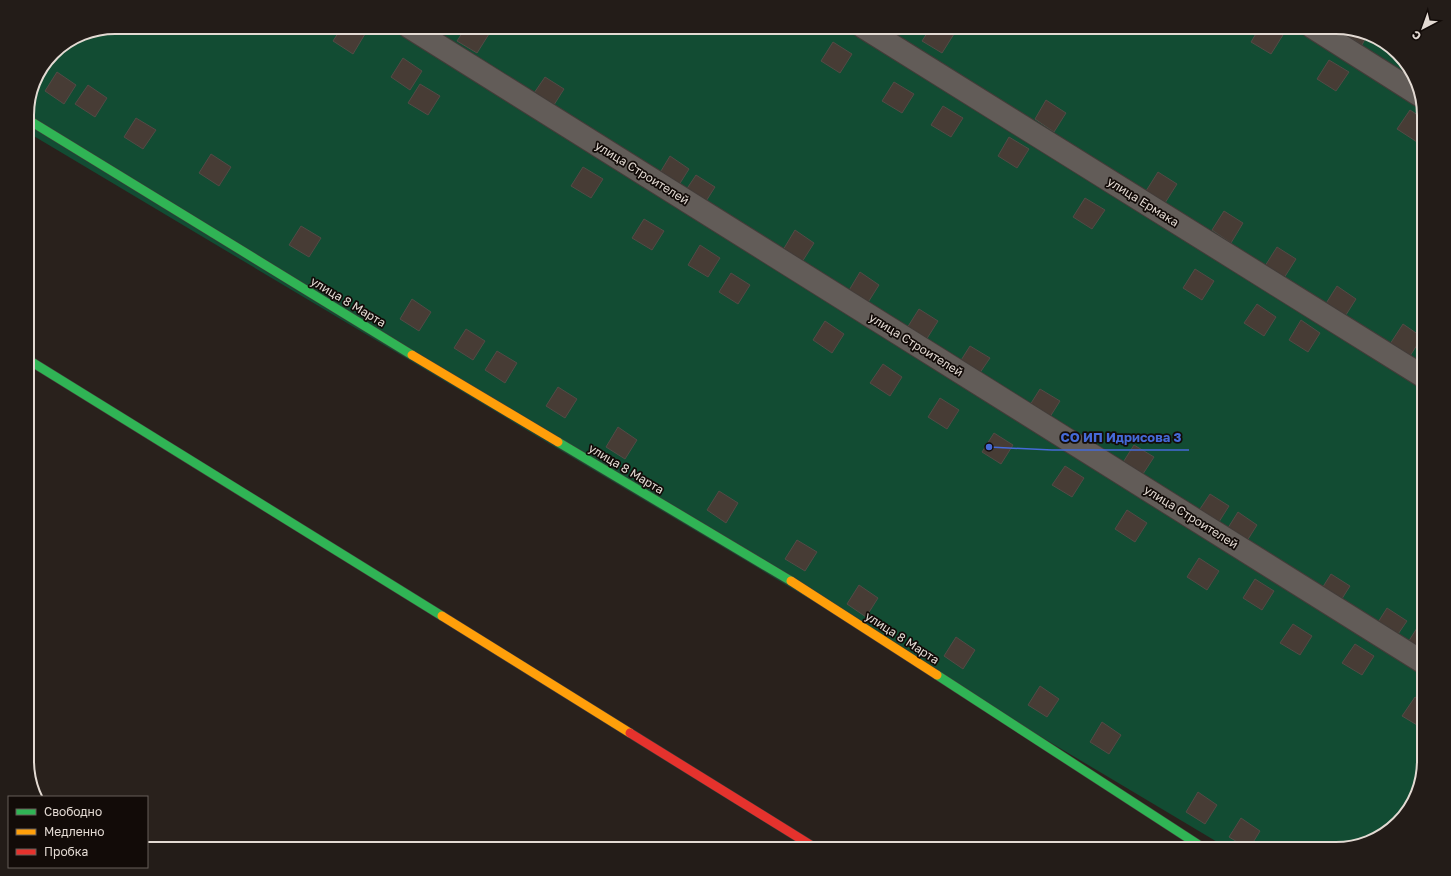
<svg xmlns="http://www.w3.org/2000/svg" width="1451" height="876" font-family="'Golos Text',sans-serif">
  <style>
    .green { fill: #124c33 }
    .building { fill: #473c35; stroke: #524b46 }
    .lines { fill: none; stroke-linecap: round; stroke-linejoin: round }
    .street-casing { stroke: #433c39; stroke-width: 24 }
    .fast-casing { stroke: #433c39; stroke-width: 10 }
    .slow-casing { stroke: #433c39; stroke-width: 10 }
    .jam-casing { stroke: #433c39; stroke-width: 10 }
    .street { stroke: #625c58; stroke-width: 22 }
    .fast { stroke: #30b455; stroke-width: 9 }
    .slow { stroke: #ff9f0a; stroke-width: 9 }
    .jam { stroke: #e5322d; stroke-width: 9 }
    .labels { text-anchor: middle; stroke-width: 3.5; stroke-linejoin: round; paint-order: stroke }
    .street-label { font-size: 12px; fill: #e3dad3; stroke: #120b08 }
    .rim { fill: none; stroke: #e3dad3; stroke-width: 2 }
    .leader { fill: none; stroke: #456ad7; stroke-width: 1.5 }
    .callout-dot { fill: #456ad7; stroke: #120b08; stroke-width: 1.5 }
    .callout-label { font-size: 13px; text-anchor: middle; font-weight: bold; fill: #456ad7; stroke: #120b08; stroke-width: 3.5; stroke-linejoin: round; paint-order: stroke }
  </style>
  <rect width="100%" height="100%" fill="#29211c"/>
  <path class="green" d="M115 27H1336L1380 39 1412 71 1424 109V761L1412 805 1380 837 1336 849H1229L27 132V109L36 76 53 53 81 34Z"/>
  <path class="building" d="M342 27H353L365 34 353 54 333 41Z
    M466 27H478L489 34 477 53 457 41Z
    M764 27H778L774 33Z
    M931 27H943L954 34 942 53 922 41Z
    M1260 27H1270L1283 35 1271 54 1251 42Z
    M1344 29 1367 35 1362 45 1342 32Z
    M833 42 852 54 840 73 821 61Z
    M403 58 422 71 410 90 391 77Z
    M1329 60 1349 72 1336 91 1317 79Z
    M57 72 76 85 64 104 45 91Z
    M545 77 564 89 552 108 532 96Z
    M894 82 914 94 902 113 882 101Z
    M420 84 440 96 428 115 408 103Z
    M88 85 107 98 95 117 75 104Z
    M1046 100 1066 113 1054 132 1035 119Z
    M943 106 963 118 951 137 931 125Z
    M1410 110 1424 119V131L1417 142 1397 129Z
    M136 118 156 130 143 149 124 137Z
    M1009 137 1029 149 1017 168 998 156Z
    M211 154 231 167 219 186 199 173Z
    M670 156 689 169 677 188 658 176Z
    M583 167 603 179 591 198 571 186Z
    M1158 172 1177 184 1165 203 1146 191Z
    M696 175 715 187 703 206 684 193Z
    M1085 198 1105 210 1092 229 1073 217Z
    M1224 211 1243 223 1231 243 1212 230Z
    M644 219 664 231 652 250 632 238Z
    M301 226 321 238 309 257 289 245Z
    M795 230 814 243 802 262 783 250Z
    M700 245 720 258 708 277 688 265Z
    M1277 247 1296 259 1284 278 1265 266Z
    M1195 269 1214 281 1202 300 1183 288Z
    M860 272 879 285 867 304 848 292Z
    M731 273 750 285 738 304 719 292Z
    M1337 286 1356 299 1344 318 1325 305Z
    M412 299 431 312 419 331 400 319Z
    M1257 304 1276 317 1264 336 1244 323Z
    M919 309 938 321 926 340 907 328Z
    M1301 320 1320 333 1308 352 1289 340Z
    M825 321 844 334 832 353 813 340Z
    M1403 324 1422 337 1410 356 1390 344Z
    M466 329 485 341 473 360 454 348Z
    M970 346 990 358 977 377 958 365Z
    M497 351 517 363 505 383 485 370Z
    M883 364 902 377 890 396 870 383Z
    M558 387 577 399 565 418 546 406Z
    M1040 389 1060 401 1048 420 1028 408Z
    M940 398 959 410 947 429 928 417Z
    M618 427 637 440 625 459 606 447Z
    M994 433 1013 445 1001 464 982 452Z
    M1134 445 1154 457 1141 477 1122 464Z
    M1065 466 1084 478 1072 497 1052 485Z
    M719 491 738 503 726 523 707 510Z
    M1210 494 1229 506 1217 525 1198 512Z
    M1127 510 1147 523 1135 542 1115 529Z
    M1238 512 1257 525 1245 544 1226 531Z
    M797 540 817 552 805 571 785 559Z
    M1199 558 1219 571 1207 590 1187 577Z
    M1331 574 1350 586 1338 605 1319 593Z
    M1255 579 1274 591 1262 610 1243 598Z
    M859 585 878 598 866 617 847 604Z
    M1387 608 1407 621 1394 640 1375 627Z
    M1293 624 1312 636 1300 655 1280 643Z
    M1417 628 1424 632V659L1405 647Z
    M956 637 975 650 963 669 944 656Z
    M1355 644 1374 656 1362 675 1342 663Z
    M1040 686 1059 699 1047 717 1028 705Z
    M1415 697 1424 703V725L1422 728 1402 716Z
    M1102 722 1121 735 1109 754 1090 742Z
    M1198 792 1217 805 1205 824 1186 812Z
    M1241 818 1260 831 1249 849 1229 837Z"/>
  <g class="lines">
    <g class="street-casing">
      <path id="street" d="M409 27 1424 663
        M863 27 1424 377
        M1312 27 1419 95"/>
    </g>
    <g class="fast-casing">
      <path id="fast" d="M27 119 412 355
        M27 359 442 616
        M558 442 791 581
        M937 675 1205 849"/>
    </g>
    <g class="slow-casing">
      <path id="slow" d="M412 355 558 442
        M791 581 937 675
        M442 616 630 733"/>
    </g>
    <g class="jam-casing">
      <path id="jam" d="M630 733 817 849"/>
    </g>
    <use href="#street" class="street"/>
    <use href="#fast" class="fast"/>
    <use href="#slow" class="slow"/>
    <use href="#jam" class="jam"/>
  </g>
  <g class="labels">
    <g class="street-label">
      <text transform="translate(642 173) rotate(32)" y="4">улица Строителей</text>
      <text transform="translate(1143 202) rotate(32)" y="4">улица Ермака</text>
      <text transform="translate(348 302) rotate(31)" y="4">улица 8 Марта</text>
      <text transform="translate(916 345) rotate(32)" y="4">улица Строителей</text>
      <text transform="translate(626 469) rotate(31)" y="4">улица 8 Марта</text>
      <text transform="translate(1191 517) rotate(32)" y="4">улица Строителей</text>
      <text transform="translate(902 638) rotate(33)" y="4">улица 8 Марта</text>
    </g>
  </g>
  <path d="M0 0H1451V876H0ZM115 34H1336A81 81 0 0 1 1417 115V761A81 81 0 0 1 1336 842H115A81 81 0 0 1 34 761V115A81 81 0 0 1 115 34Z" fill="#231c18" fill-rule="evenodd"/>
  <path class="rim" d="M115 34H1336A81 81 0 0 1 1417 115V761A81 81 0 0 1 1336 842H115A81 81 0 0 1 34 761V115A81 81 0 0 1 115 34Z"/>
  <path class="leader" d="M989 447L1052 450H1189"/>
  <circle class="callout-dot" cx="989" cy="447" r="4"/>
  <g class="callout-label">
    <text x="1121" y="442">СО ИП Идрисова 3</text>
  </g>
  <rect x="8" y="796" width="140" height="72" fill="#120b08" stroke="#665e59"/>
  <rect x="16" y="809" width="20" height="6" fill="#30b455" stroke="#665e59"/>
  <text x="44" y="816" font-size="12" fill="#e3dad3">Свободно</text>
  <rect x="16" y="829" width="20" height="6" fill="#ff9f0a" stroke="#665e59"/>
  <text x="44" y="836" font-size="12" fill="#e3dad3">Медленно</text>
  <rect x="16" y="849" width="20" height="6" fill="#e5322d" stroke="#665e59"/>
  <text x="44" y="856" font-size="12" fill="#e3dad3">Пробка</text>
  <g transform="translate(1423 28) rotate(221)" stroke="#120b08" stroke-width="3" paint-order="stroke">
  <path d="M0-3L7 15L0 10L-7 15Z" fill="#e3dad3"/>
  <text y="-6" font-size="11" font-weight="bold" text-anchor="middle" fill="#e3dad3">С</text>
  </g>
</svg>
